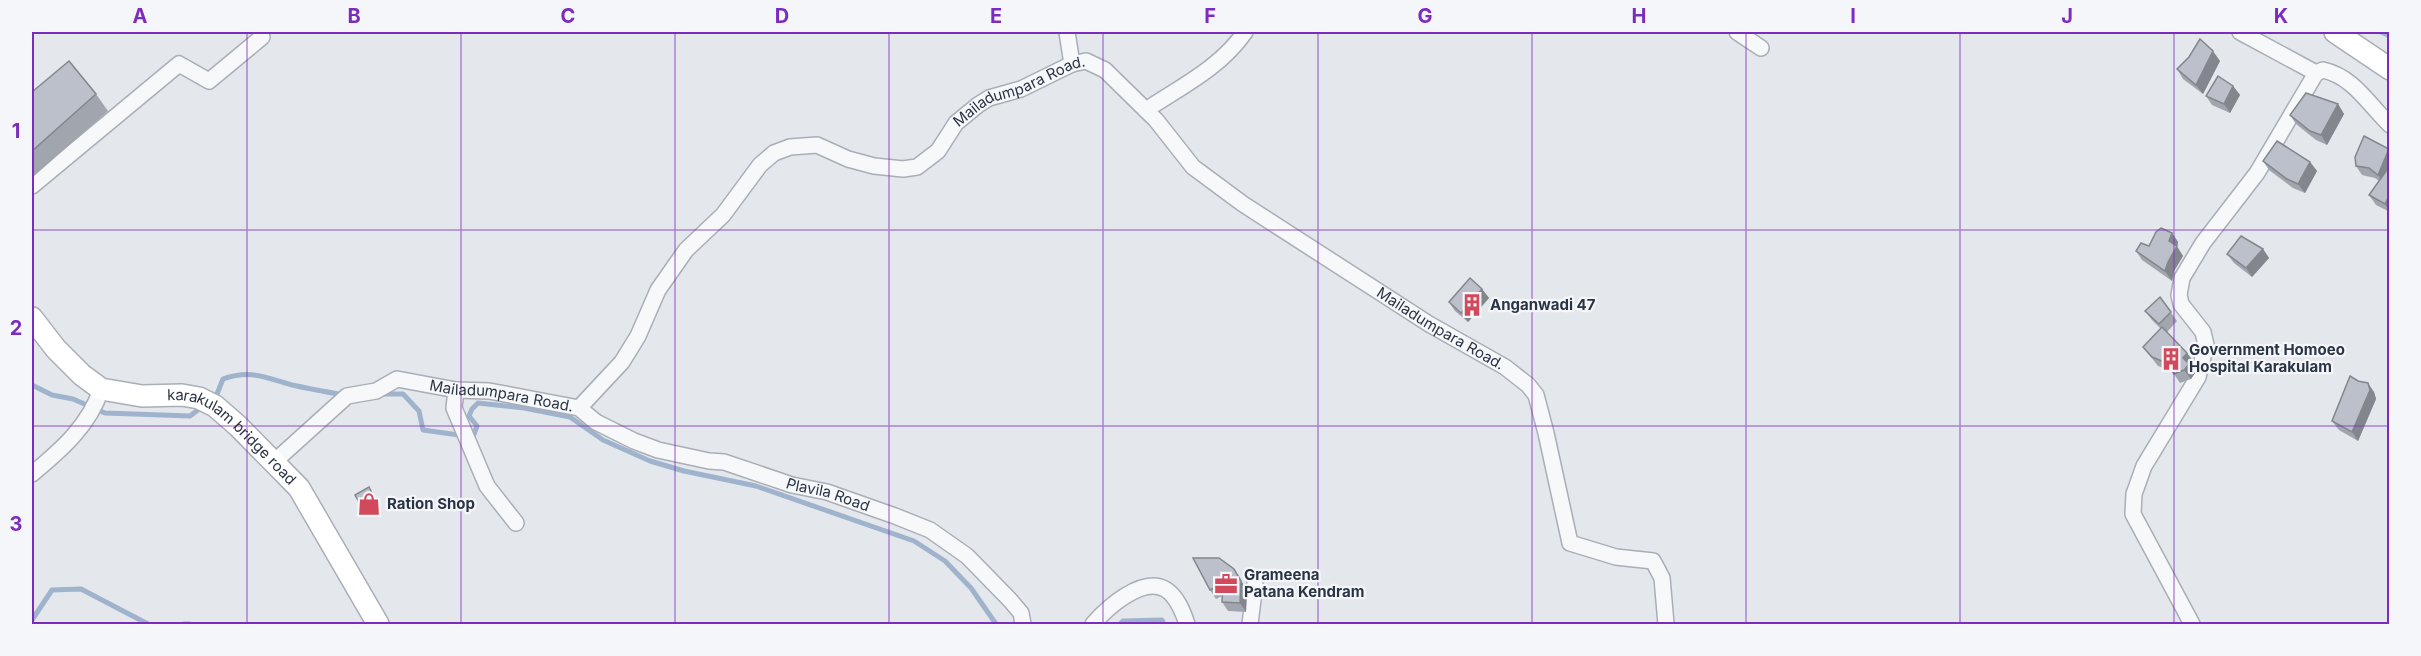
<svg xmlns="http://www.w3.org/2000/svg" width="2421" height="656" font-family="Inter,sans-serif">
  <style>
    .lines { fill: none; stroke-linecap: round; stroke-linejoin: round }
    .stream { stroke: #9fb4cc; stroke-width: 5 }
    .street-casing { stroke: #a9aeb7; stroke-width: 18 }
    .secondary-casing { stroke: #a9aeb7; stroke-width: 24 }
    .street { stroke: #f7f8fa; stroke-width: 15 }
    .secondary { stroke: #fff; stroke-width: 21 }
    .wall { fill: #a1a5ae }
    .shaded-wall { fill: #83868d }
    .building { fill: #bbc0ca; stroke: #83868d; stroke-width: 1.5 }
    .grid { fill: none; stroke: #7b2cbf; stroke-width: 1.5; stroke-opacity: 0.55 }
    .labels { text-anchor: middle; stroke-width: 4.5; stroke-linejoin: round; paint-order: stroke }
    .street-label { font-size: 15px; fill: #2b3445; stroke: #f4f6f9 }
    .poi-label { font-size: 15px; font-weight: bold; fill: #2b3445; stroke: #f4f6f9; text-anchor: start }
    .neatline { fill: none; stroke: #7b2cbf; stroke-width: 2 }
    .grid-label { font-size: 20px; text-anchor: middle; font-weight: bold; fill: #7b2cbf }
  </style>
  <rect width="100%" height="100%" fill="#e4e7ec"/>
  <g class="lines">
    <path class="stream" d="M2381 32 2390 36
      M32 385 52 395 73 399 105 413 190 416 203 406
      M380 394H403L419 411 423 430 466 436 474 434 477 426 469 416 472 409 478 403 524 408 570 417 603 440 650 461 684 471 756 486 914 541 945 561 971 588 996 624
      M212 398 217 394 223 379C251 369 266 378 292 385 310 389 327 392 344 395
      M32 620 52 590 81 589 148 624
      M184 624H190
      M1120 624 1123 621 1162 620 1164 624"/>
    <g class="street-casing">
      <g id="street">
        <path d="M1067 32 1072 64"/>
        <path d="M1737 32 1761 48"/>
        <path d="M2240 32 2316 73"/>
        <path d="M2316 73 2323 70C2354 77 2368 104 2390 125"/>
        <path d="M1146 110C1182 86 1220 68 1245 32"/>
        <path d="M32 186 179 64 209 81 262 37"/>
        <path d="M456 390 454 408 487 486 516 523"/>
        <path id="s1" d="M579 408 622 362 638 336 658 290 686 250 723 215 760 165 774 153 790 147 817 145 848 159 874 166 903 169 917 167 938 151 956 123 978 105 989 98 1021 89 1072 64 1086 61 1105 70 1156 120 1193 167 1243 204 1429 324 1505 367 1528 385 1536 395 1546 433 1570 543 1616 557 1653 561 1662 578 1666 624"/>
        <path id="s2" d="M274 462 347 396 376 391 397 379 456 390 489 391 579 408 596 422 634 441 658 450 709 461 724 462 792 485 827 492 895 516 930 530 967 556 1010 600 1021 613 1023 624"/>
        <path d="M32 474C60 451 90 425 101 389"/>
        <path d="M1093 624C1107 608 1142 576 1165 589 1177 596 1183 612 1187 624"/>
        <path d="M1250 624 1255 583"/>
        <path d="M2192 624 2133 514 2134 494 2144 466 2198 377 2206 345 2203 332 2181 304 2179 295 2182 278 2203 243 2257 173 2316 73"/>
      </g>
    </g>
    <g class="secondary-casing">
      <g id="secondary">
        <path d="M2335 32 2390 69"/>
        <path id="s3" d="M32 318 56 349 82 375 101 389 142 396 182 395 199 398 215 406 238 426 299 488 378 624"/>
      </g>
    </g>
    <use href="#street" class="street"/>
    <use href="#secondary" class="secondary"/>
  </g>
  <path class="wall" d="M2220 61 2203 94 2183 79 2177 69Z
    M2233 86 2240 95 2230 113 2212 105 2206 96Z
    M32 92 96 94 108 111 33 177 32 176Z
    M2338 104 2344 114 2327 145 2316 140 2296 124 2290 115Z
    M2389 149 2390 150V212L2376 205 2369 195 2379 181 2375 178 2362 175 2356 166Z
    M2263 161 2310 162 2317 171 2305 193 2293 188 2269 170Z
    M2172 233 2178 242 2177 246 2183 256 2174 271 2172 281 2142 260 2136 251 2149 246Z
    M2263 249 2269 258 2252 277 2234 263 2227 254Z
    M1482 289 1489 298 1468 322 1455 311 1449 302Z
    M2160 297 2177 321 2167 332 2194 362 2191 366 2195 373 2191 379 2180 383 2172 371 2158 366 2143 347 2161 329 2152 320 2145 311Z
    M2374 392 2376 399 2358 441 2339 430 2332 421Z
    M372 492 381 508 367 515 364 511Z
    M1193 558 1247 590 1246 612 1228 611 1222 602V596L1216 599 1210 590Z"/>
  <path class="shaded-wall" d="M2213 51 2220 61 2203 94 2196 85Z
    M2233 86 2240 95 2230 113 2224 104Z
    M2338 104 2344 114 2327 145 2321 135Z
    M2389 149 2390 172 2384 184 2378 175Z
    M2310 162 2317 171 2305 193 2298 184Z
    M2390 194V211L2385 204Z
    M2172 233 2178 242 2177 247 2183 256 2174 271 2172 281 2165 271 2169 241Z
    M2263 249 2269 258 2252 277 2246 268Z
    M1482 289 1489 298 1468 322 1461 313Z
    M2187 353 2194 362 2191 366 2195 373 2191 379 2184 370 2183 358Z
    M2368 383 2374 392 2376 399 2358 441 2352 432Z
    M1234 569 1247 590 1246 612 1240 603Z"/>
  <path class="building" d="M2200 39 2213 51 2196 85 2177 69 2189 57Z
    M69 61 96 94 32 151V92Z
    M2218 76 2233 86 2224 104 2206 96Z
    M2306 93 2338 104 2321 135 2310 131 2290 115Z
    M2364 136 2389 149 2378 175 2369 168 2356 166 2355 157Z
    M2277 141 2310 162 2298 184 2287 179 2263 161Z
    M2389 167 2390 168V194L2385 204 2369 195Z
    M2161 228 2172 233 2169 241 2177 246 2168 262 2165 271 2136 251 2141 243 2149 246 2156 232Z
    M2241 236 2263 249 2246 268 2227 254Z
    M1470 278 1482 289 1461 313 1449 302Z
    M2160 297 2171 312 2159 324 2145 311Z
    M2162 327 2187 353 2183 358 2189 364 2184 370 2174 374 2167 363 2152 357 2143 347Z
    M2350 376 2358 381 2368 383 2370 390 2352 432 2332 421Z
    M369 487 377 503 364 511 355 495Z
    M1193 558H1219L1234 569 1241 581 1240 603 1222 602 1223 583 1210 590Z"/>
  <path class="grid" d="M247 32V624M461 32V624M675 32V624M889 32V624M1103 32V624M1318 32V624M1532 32V624M1746 32V624M1960 32V624M2174 32V624M32 230H2390M32 426H2390"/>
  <defs>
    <g id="building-bare" transform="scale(1.8)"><path d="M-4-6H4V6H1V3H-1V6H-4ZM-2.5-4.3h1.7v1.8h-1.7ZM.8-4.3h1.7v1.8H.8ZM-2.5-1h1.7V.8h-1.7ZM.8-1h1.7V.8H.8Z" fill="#d1495b" stroke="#f4f6f9" stroke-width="2.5" paint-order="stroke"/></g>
    <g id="shop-bare" transform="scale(1.8)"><path d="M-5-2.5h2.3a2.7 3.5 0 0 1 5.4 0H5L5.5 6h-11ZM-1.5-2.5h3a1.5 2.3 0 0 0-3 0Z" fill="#d1495b" stroke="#f4f6f9" stroke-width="2.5" paint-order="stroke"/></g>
    <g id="office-bare" transform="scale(1.8)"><path d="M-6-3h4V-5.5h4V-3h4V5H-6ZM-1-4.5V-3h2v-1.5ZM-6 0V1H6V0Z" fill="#d1495b" stroke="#f4f6f9" stroke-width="2.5" paint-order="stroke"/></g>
  </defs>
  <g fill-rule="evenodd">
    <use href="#building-bare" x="1472" y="305"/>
    <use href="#building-bare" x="2171" y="359"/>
    <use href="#shop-bare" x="369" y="504"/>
    <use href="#office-bare" x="1226" y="584"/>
  </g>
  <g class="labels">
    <g class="street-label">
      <text dy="5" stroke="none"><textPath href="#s1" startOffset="604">Mailadumpara Road.</textPath></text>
      <text dy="5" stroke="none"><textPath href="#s1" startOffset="1126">Mailadumpara Road.</textPath></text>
      <text dy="5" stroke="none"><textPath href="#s2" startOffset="258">Mailadumpara Road.</textPath></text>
      <text dy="5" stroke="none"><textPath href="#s3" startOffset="246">karakulam bridge road</textPath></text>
      <text dy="5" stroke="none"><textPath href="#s2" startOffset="603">Plavila Road</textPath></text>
    </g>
    <g class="poi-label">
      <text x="1490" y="310">Anganwadi 47</text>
      <text x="2189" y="355">Government Homoeo<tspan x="2189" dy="17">Hospital Karakulam</tspan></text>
      <text x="387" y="509">Ration Shop</text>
      <text x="1244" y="580">Grameena<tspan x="1244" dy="17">Patana Kendram</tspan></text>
    </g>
  </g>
  <rect width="2421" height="656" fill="none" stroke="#f4f6f9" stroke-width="66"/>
  <rect x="33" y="33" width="2355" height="590" class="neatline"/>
  <g class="grid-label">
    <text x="140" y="23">A</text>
    <text x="354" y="23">B</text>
    <text x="568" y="23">C</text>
    <text x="782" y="23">D</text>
    <text x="996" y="23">E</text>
    <text x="1210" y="23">F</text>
    <text x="1425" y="23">G</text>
    <text x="1639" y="23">H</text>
    <text x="1853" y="23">I</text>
    <text x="2067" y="23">J</text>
    <text x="2281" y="23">K</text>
    <text x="16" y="138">1</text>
    <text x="16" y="335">2</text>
    <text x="16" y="531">3</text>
  </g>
</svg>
